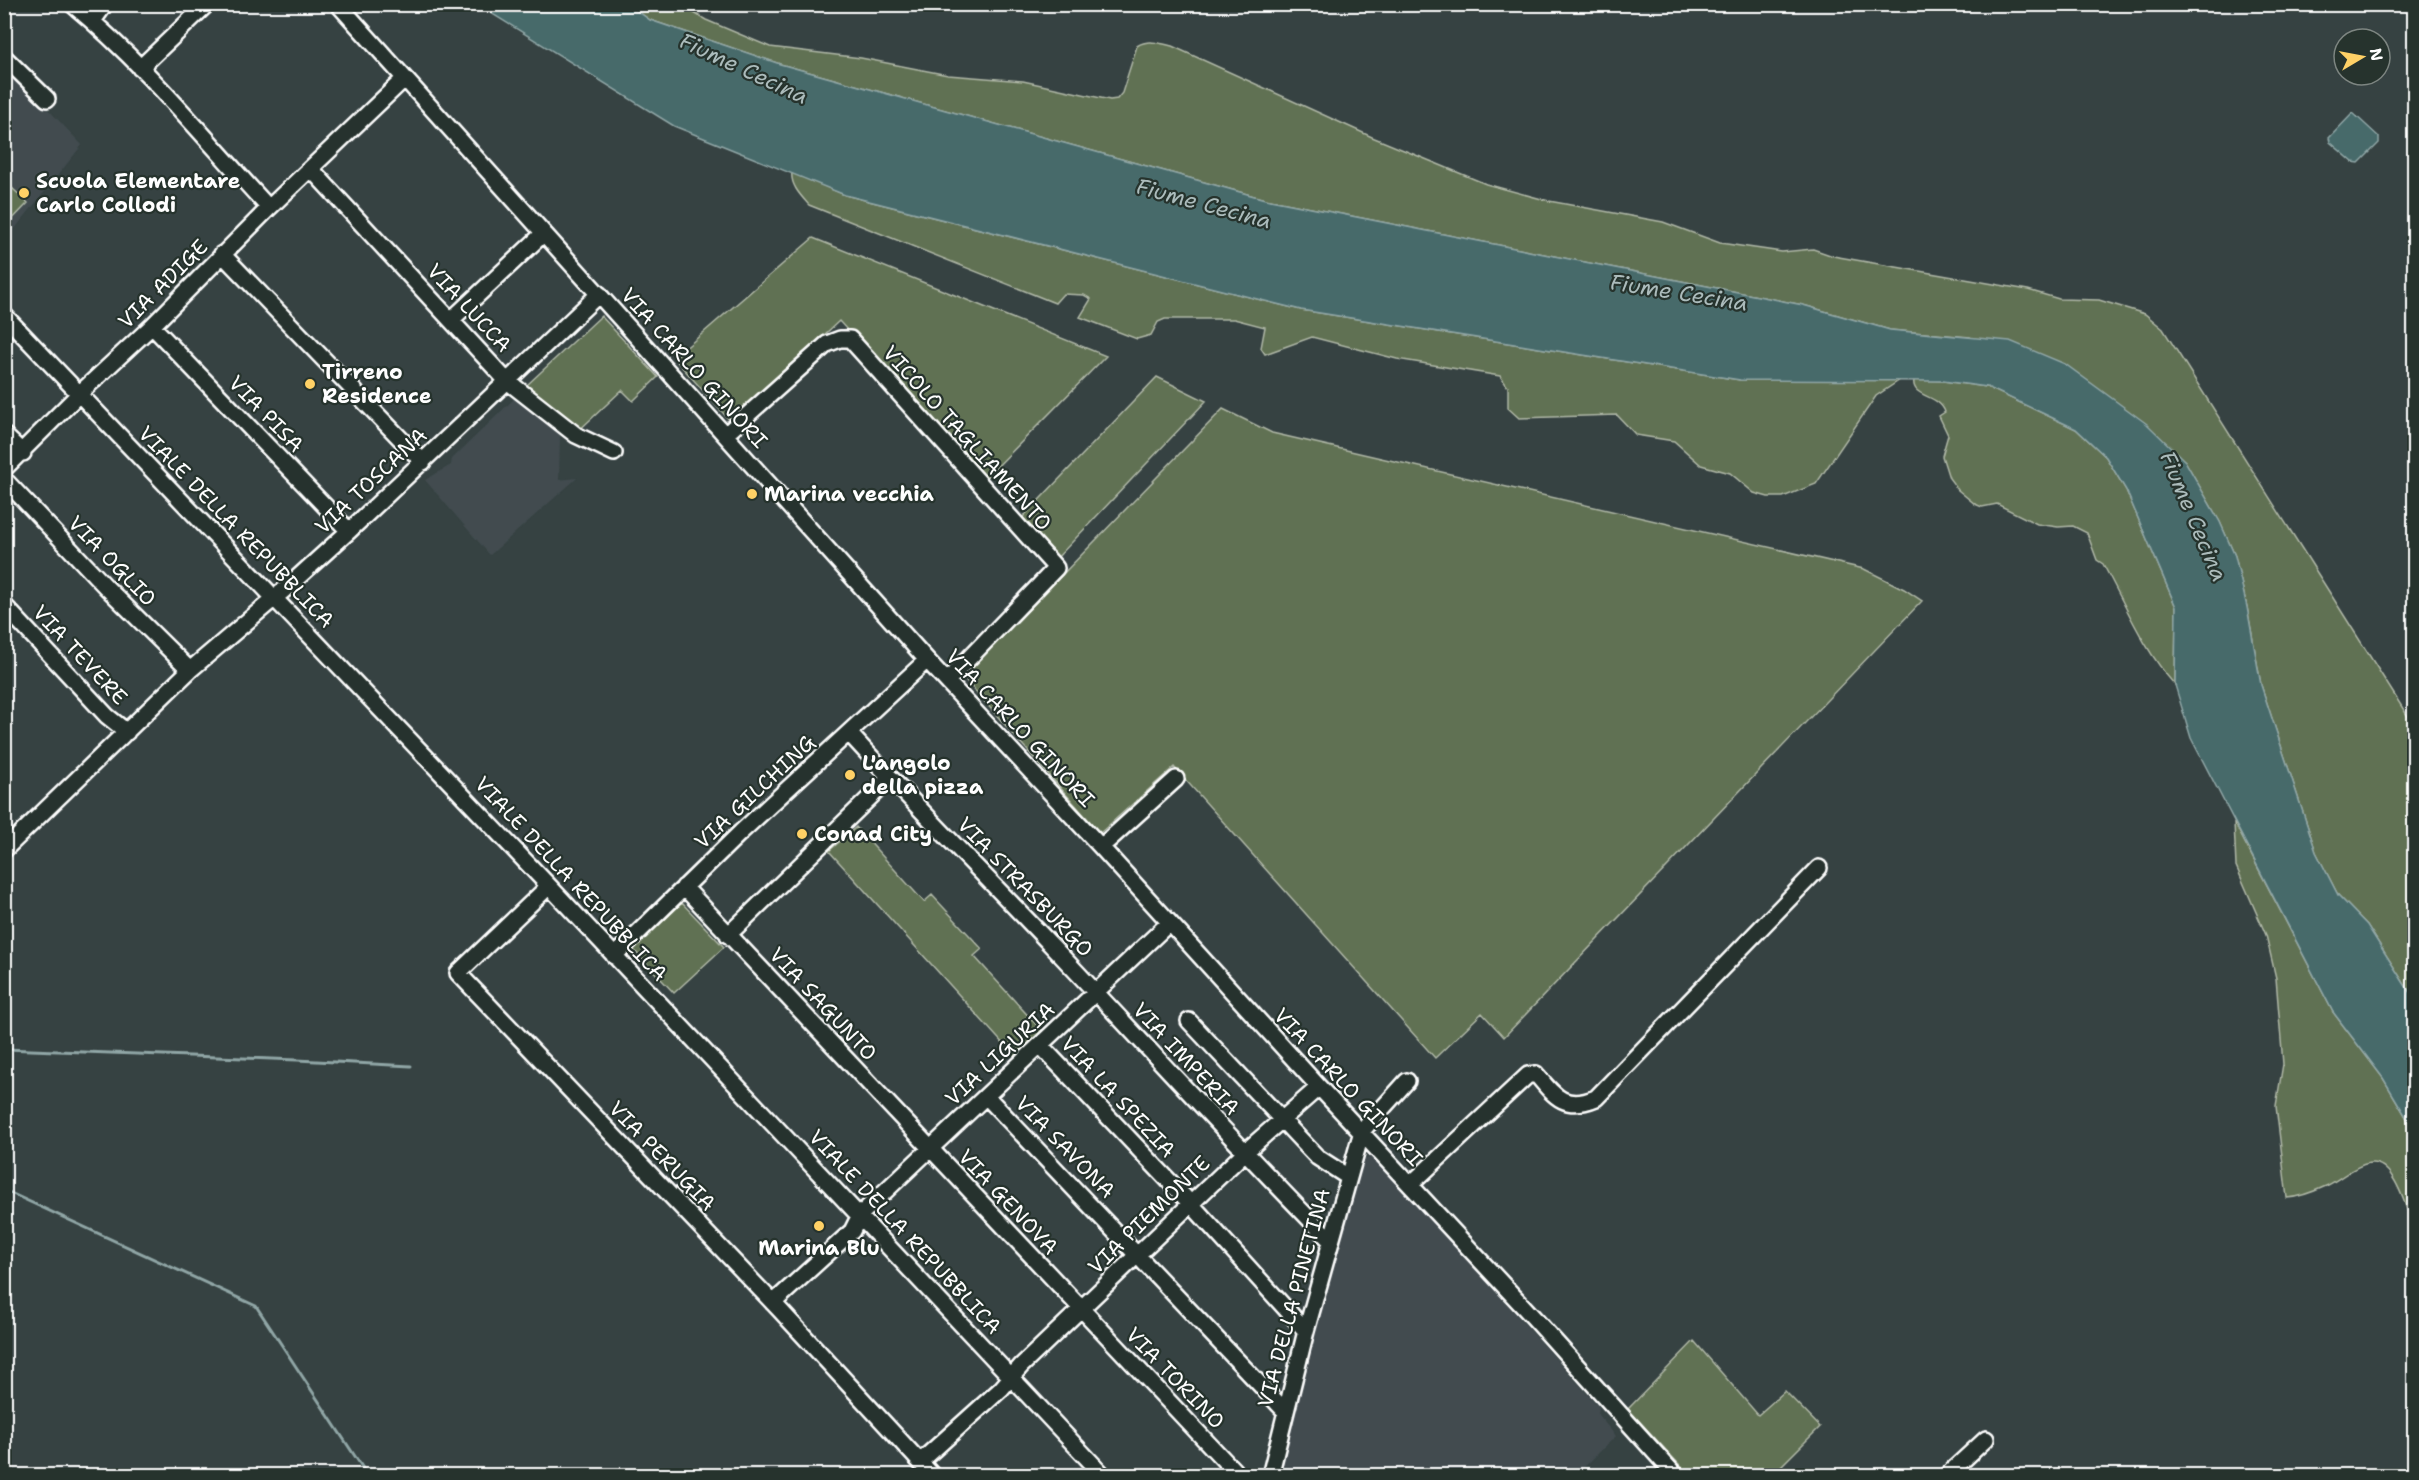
<svg xmlns="http://www.w3.org/2000/svg" width="2419" height="1480" font-family="'Shantell Sans',sans-serif">
  <style>
    .built { fill: #424c50 }
    .green { fill: #617152; stroke: #b0b8a8; stroke-width: 1.5 }
    .water { fill: #466a6b; stroke: #90a6a6; stroke-width: 1.5 }
    .lines { fill: none; stroke-linecap: round; stroke-linejoin: round }
    .stream { stroke: #90a6a6; stroke-width: 3 }
    .minor-casing { stroke: #fff; stroke-width: 20 }
    .minor { stroke: #26332d; stroke-width: 15 }
    .poi-dot { fill: #ffd166; stroke: #26332d; stroke-width: 2 }
    .labels { text-anchor: middle; stroke-width: 4.5; stroke-linejoin: round; paint-order: stroke }
    .poi-label { font-size: 21px; font-weight: bold; fill: #fff; stroke: #26332d; text-anchor: start }
    .street-label { font-size: 21px; fill: #fff; stroke: #26332d }
    .water-label { font-size: 22px; font-style: italic; fill: #acbcbc; stroke: #26332d }
  </style>
  <rect width="100%" height="100%" fill="#364242"/>
  <filter id="ink" filterUnits="userSpaceOnUse"><feTurbulence type="fractalNoise" baseFrequency=".0167" numOctaves="2"/><feDisplacementMap in="SourceGraphic" scale="12" xChannelSelector="R" yChannelSelector="G"/><feConvolveMatrix kernelMatrix="1 2 1 2 8 2 1 2 1" color-interpolation-filters="sRGB"/></filter>
  <g filter="url(#ink)">
    <path class="built" d="M5 64 82 145 5 241Z
      M516 397 560 435 559 480 577 478 490 555 425 480 451 465 452 459Z
      M1373 1155 1599 1407 1598 1415 1616 1436 1576 1475 1276 1476 1333 1254 1362 1161Z"/>
    <path class="green" d="M629 5H680L706 20 770 47 861 58 948 75 1023 81 1110 100 1117 99 1122 93 1137 46C1148 39 1160 43 1172 46L1372 137 1486 184 1549 201 1663 222 1720 243 1782 252 1813 249 1833 256 2028 290 2059 299 2099 300 2145 314 2163 329 2414 726V999L2367 925 2338 895 2316 852 2261 685 2247 607 2235 556 2220 522 2185 461 1970 337 1890 330 1803 305 1265 199 780 64 650 20Z
      M792 172 845 195 1301 310 1740 380H1900L1876 396 1816 484 1783 497H1768L1754 493 1730 473 1701 465 1674 441 1636 435 1617 415 1519 418 1508 408V387L1500 376 1397 359 1312 337 1265 354 1261 348 1265 327 1234 319H1165L1158 322 1151 335 1137 339 1080 317 1091 299 1084 295 1063 294 1055 303 809 205C801 196 790 185 792 172Z
      M12 188 28 203 5 227V195Z
      M813 238 1106 356 984 480 839 321 731 422 674 358Z
      M601 316 658 377 633 401 622 390 574 435 527 385Z
      M1157 377 1206 401 1056 559 1020 520Z
      M1914 380 1943 381 1987 387 2076 429 2106 457 2126 490 2176 607 2175 685C2143 649 2126 606 2103 564L2097 560 2087 533 2073 526 2058 527 2037 524 1997 504 1982 507 1975 504 1958 490 1949 478 1942 456 1948 435 1939 416 1945 412C1939 394 1911 398 1914 380Z
      M1223 409 1272 433 1864 569 1904 589 1922 601 1504 1037 1482 1013 1435 1058 1174 767 1100 833 963 677Z
      M2234 822 2333 1012 2383 1078 2414 1130V1230C2408 1213 2403 1193 2393 1178 2373 1145 2349 1175 2326 1186 2313 1192 2301 1197 2287 1198L2276 1106 2283 1064 2276 978 2266 935 2236 866Z
      M856 827 924 902 932 895 982 949 974 956 1043 1032 1015 1057 829 851Z
      M682 903 724 947 674 993 633 949Z
      M1694 1341 1758 1415 1785 1391 1820 1427 1772 1475H1689L1628 1409Z"/>
    <path class="water" d="M478 5H629L650 20 780 64 1265 199 1803 305 1890 330 2010 341 2065 364 2147 424 2185 461 2220 522 2235 556 2247 607 2261 685 2316 852 2338 895 2367 925 2414 999V1130L2383 1078 2333 1012 2191 738 2175 685 2176 607 2126 490 2106 457 2076 429 1987 387 1943 381 1740 380 1301 310 845 195 674 126Z
      M2353 113 2379 137V143L2359 163 2353 162 2330 142 2329 138Z"/>
    <g class="lines">
      <path class="stream" d="M4 1049 297 1060 411 1066
        M4 1190 256 1306 368 1476"/>
      <g class="minor-casing">
        <path id="minor" d="M72 4C145 64 205 139 269 208
          M338 4 927 660 1101 847 1319 1087 1533 1317 1676 1476
          M93 21 105 4
          M4 57 47 99
          M140 68 207 4
          M311 169 506 380 576 435 614 453
          M222 254 423 462
          M4 315 549 886 1104 1476
          M451 320 544 233
          M152 326 349 531
          M4 435 23 453
          M725 435 827 344 840 339H850L1056 568 948 680
          M4 469 79 394 152 326 269 208 404 79
          M4 479 106 587 190 670
          M4 605 107 716 127 732
          M849 733C915 806 985 875 1053 947 1146 1045 1236 1145 1331 1241
          M1101 847 1176 779
          M4 850 190 670 284 590 349 531 599 294
          M549 886 458 973 779 1309 933 1476
          M684 887 1239 1476
          M728 935 890 778
          M614 956 741 832 927 660
          M1189 1021 1317 1157 1348 1177
          M1040 1045 1191 1204 1306 1331
          M986 1096 1286 1412
          M1410 1185 1528 1075 1536 1074C1555 1097 1565 1111 1596 1098L1819 868
          M773 1303 852 1231 860 1215 1169 923
          M920 1462 1001 1389 1021 1366 1244 1153 1319 1087
          M1270 1476 1306 1331 1362 1131 1407 1081
          M1946 1476 1986 1439"/>
      </g>
      <use href="#minor" class="minor"/>
    </g>
  </g>
  <g class="poi-dot">
    <circle cx="24" cy="193" r="6"/>
    <circle cx="310" cy="384" r="6"/>
    <circle cx="752" cy="494" r="6"/>
    <circle cx="850" cy="775" r="6"/>
    <circle cx="802" cy="834" r="6"/>
    <circle cx="819" cy="1226" r="6"/>
  </g>
  <g class="labels">
    <g class="poi-label">
      <text x="36" y="188">Scuola Elementare<tspan x="36" dy="24">Carlo Collodi</tspan></text>
      <text x="322" y="379">Tirreno<tspan x="322" dy="24">Residence</tspan></text>
      <text x="764" y="501">Marina vecchia</text>
      <text x="862" y="770">L'angolo<tspan x="862" dy="24">della pizza</tspan></text>
      <text x="814" y="841">Conad City</text>
      <text x="819" y="1255" text-anchor="middle">Marina Blu</text>
    </g>
    <g class="street-label">
      <text transform="translate(163 284) rotate(-45)" y="7">VIA ADIGE</text>
      <text transform="translate(469 308) rotate(47)" y="7">VIA LUCCA</text>
      <text transform="translate(694 368) rotate(48)" y="7">VIA CARLO GINORI</text>
      <text transform="translate(266 414) rotate(46)" y="7">VIA PISA</text>
      <text transform="translate(967 438) rotate(48)" y="7">VICOLO TAGLIAMENTO</text>
      <text transform="translate(371 481) rotate(-43)" y="7">VIA TOSCANA</text>
      <text transform="translate(236 527) rotate(46)" y="7">VIALE DELLA REPUBBLICA</text>
      <text transform="translate(112 561) rotate(46)" y="7">VIA OGLIO</text>
      <text transform="translate(80 655) rotate(47)" y="7">VIA TEVERE</text>
      <text transform="translate(1020 728) rotate(47)" y="7">VIA CARLO GINORI</text>
      <text transform="translate(755 792) rotate(-43)" y="7">VIA GILCHING</text>
      <text transform="translate(571 879) rotate(47)" y="7">VIALE DELLA REPUBBLICA</text>
      <text transform="translate(1025 887) rotate(46)" y="7">VIA STRASBURGO</text>
      <text transform="translate(823 1004) rotate(47)" y="7">VIA SAGUNTO</text>
      <text transform="translate(1000 1054) rotate(-43)" y="7">VIA LIGURIA</text>
      <text transform="translate(1186 1059) rotate(47)" y="7">VIA IMPERIA</text>
      <text transform="translate(1348 1087) rotate(47)" y="7">VIA CARLO GINORI</text>
      <text transform="translate(1118 1097) rotate(47)" y="7">VIA LA SPEZIA</text>
      <text transform="translate(1065 1147) rotate(46)" y="7">VIA SAVONA</text>
      <text transform="translate(662 1156) rotate(46)" y="7">VIA PERUGIA</text>
      <text transform="translate(1008 1202) rotate(47)" y="7">VIA GENOVA</text>
      <text transform="translate(1149 1215) rotate(-44)" y="7">VIA PIEMONTE</text>
      <text transform="translate(905 1232) rotate(47)" y="7">VIALE DELLA REPUBBLICA</text>
      <text transform="translate(1294 1298) rotate(-75)" y="7">VIA DELLA PINETINA</text>
      <text transform="translate(1175 1378) rotate(46)" y="7">VIA TORINO</text>
    </g>
    <g class="water-label">
      <text transform="translate(744 68) rotate(25)" y="8">Fiume Cecina</text>
      <text transform="translate(1204 203) rotate(15)" y="8">Fiume Cecina</text>
      <text transform="translate(1679 292) rotate(9)" y="8">Fiume Cecina</text>
      <text transform="translate(2194 516) rotate(67)" y="8">Fiume Cecina</text>
    </g>
  </g>
  <rect width="2419" height="1480" fill="none" stroke="#26332d" stroke-width="24"/>
  <rect x="12" y="12" width="2395" height="1456" fill="none" stroke="#fff" stroke-width="2" filter="url(#ink)"/>
  <g transform="translate(2362 57) rotate(80)"><circle r="28" fill="#26332d" stroke="#7d8581" stroke-width="1.5"/>
  <path d="M0-4.5L10 22L0 15L-10 22Z" fill="#ffd166"/>
  <text y="-9" font-size="16" font-weight="bold" text-anchor="middle" fill="#ffffff">N</text>
  </g>
</svg>
